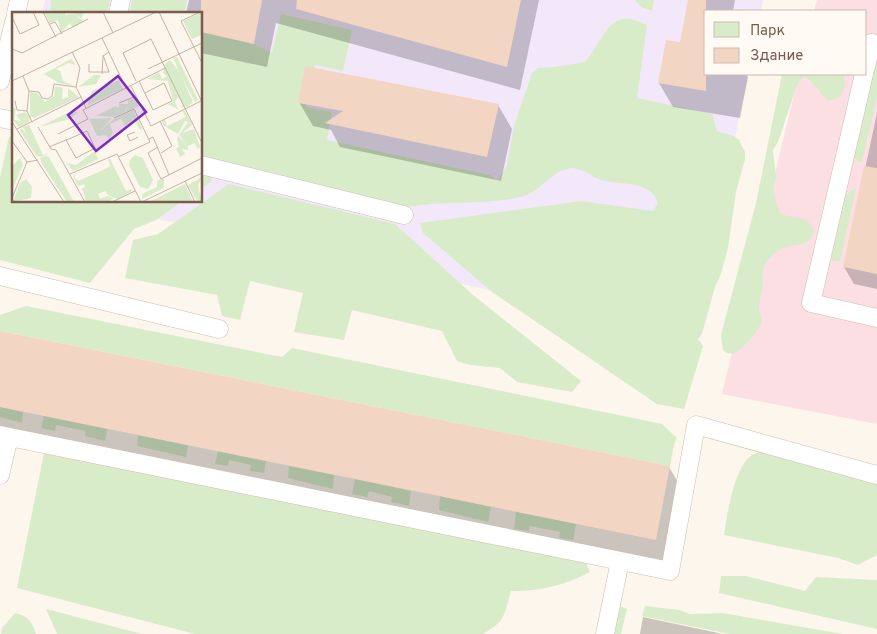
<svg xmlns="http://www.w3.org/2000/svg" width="877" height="634" font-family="Overpass,sans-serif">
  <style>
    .education { fill: #f3e8fa }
    .medical { fill: #fbdfe3 }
    .green { fill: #d8ecc9 }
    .shadow { fill: #0003 }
    .building { fill: #f3d5c3 }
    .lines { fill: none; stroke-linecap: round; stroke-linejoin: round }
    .lane-casing { stroke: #d1beb0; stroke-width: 19 }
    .lane { stroke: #fff; stroke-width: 18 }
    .inset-road { fill: none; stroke: #c5b3a7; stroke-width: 1 }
    .view { fill: #7b2cbf; fill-opacity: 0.15; stroke: #7b2cbf; stroke-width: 2.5 }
    .inset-edge { fill: none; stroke: #7a5c4d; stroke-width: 2.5 }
  </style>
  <rect width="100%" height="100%" fill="#fdf6ec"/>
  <path class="education" d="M45 0H763L761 11H706V74H748L694 337 471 286 153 218 158 201H201V14H42Z"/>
  <path class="medical" d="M817 0H877V424L722 394 799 74H866V11H814Z"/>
  <path class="green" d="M51 0H110L107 14H50Z
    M132 0H187L184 14H129Z
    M635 0H654L652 11 641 7Z
    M281 14 352 30 343 71 315 65 306 107 332 112 327 140 489 175 498 180 507 165 514 126 532 73 538 68 554 67 585 62C605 39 608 5 647 25L637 98 712 114 717 131 733 136 739 140 745 152V159L736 192 728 248 721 274 715 287 702 334 698 339 703 346 684 409 657 404 492 292 423 233 420 223 581 201 653 211 658 203C650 179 621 186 601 180 592 177 583 169 573 168 553 168 542 191 524 196 485 206 445 200 406 207L201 156V32L254 44 272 53Z
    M877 63V97L862 162H859L852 155 874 66Z
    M782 74H843C847 87 843 102 827 100L808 78H802L797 85 778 142 773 150 776 177 774 183V196L780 213C794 221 806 212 814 231 810 244 802 244 790 246 779 247 766 258 763 270 762 275 763 280 763 285 762 293 759 300 759 308 759 313 762 318 761 323 759 330 741 352 733 353 729 354 726 353 723 350L721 335 756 203Z
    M14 135V201H183L156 220 134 229 90 283 0 260V177L9 137Z
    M201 174 210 176 212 181 201 189Z
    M229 184 395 224 473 295 581 381 572 392 517 382 500 368 470 365 457 361 442 331 352 310 344 340 294 332 303 293 250 281 240 320 222 316 217 295 125 278 133 240 158 234Z
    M856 188 840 261 831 260 846 195Z
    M26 306 282 357 292 348 662 424 677 438 674 445 670 466 0 331V315Z
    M0 407 23 412 22 423 0 417Z
    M44 416 107 429 105 441 85 436 86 431 56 425 55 431 41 428Z
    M138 435 188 445 186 457 137 446Z
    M218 451 266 461 264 473 250 471 251 465 229 460 228 466 215 464Z
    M763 451 875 481 877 484V555L858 565 838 558 724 535C727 515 734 467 752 455 755 453 759 452 763 451Z
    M44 453 585 561 590 572C566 585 538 592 511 591 504 615 506 621 483 634H195L17 588Z
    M289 466 334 475 333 489 288 478Z
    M355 479 411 491 409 506 391 502 392 497 369 491 367 497 352 494Z
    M440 496 491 507 488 522 439 510Z
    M516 512 576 524 573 540 559 538 560 532 530 526 529 531 514 529Z
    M721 576H746L805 591 816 577 877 580V629L719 593Z
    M616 605 627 609 621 634H610Z
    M645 606 679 610 690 614 722 613 843 634H729L642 616Z
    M46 609 142 634H57Z
    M15 613C28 616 32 621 36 634H1L2 628Z"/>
  <path class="shadow" d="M189 0H539L520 90 276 23 267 67 201 53V14H186Z
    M689 0H735L733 11H706V74H746L748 77 740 118 673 107 659 83 681 43Z
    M299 102 498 105 512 129 501 181 340 147 331 130 313 126Z
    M877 113V289L854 284 844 267Z
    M0 332 669 467 689 501 675 573 0 437Z
    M643 617 723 634H640Z"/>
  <path class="building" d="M201 0H262L254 44 201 32Z
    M297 0H521L507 67 296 9Z
    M688 0H706V91L658 83 666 40 680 42Z
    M305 66 499 104 487 157 325 123 343 111 298 103Z
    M864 166 877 168V274L843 267Z
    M0 331 670 466 656 540 0 407Z"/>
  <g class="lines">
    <g class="lane-casing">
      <path id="lane" d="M16 14 19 0
        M118 14 121 0
        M866 67 871 43 877 44
        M864 74 811 303 877 318
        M0 81 14 22
        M0 118 14 121
        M201 165 404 215
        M0 276 219 329
        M0 435 670 571 696 425 877 475
        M0 475 9 437
        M605 634 620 561"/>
    </g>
    <use href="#lane" class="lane"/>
  </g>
  <g transform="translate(12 12)">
    <rect width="190" height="190" fill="#fdf6ec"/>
    <path d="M32 0H53V3L72 0 69 6 61 2 72 9 61 16 58 11 49 21 46 8 38 11ZM190 0V23L180 27 171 9ZM161 45H165L186 88 183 90 169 63 181 90 175 95H169L171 92 166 85 163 90 166 97 155 92 161 90 156 69 136 67 147 60 150 67 155 64 151 61 153 52 158 48 167 59ZM59 47 64 53 56 51 44 57 48 59 51 69 62 74 47 71 32 62ZM82 63H89L84 72 66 75ZM107 68 111 77 75 94 80 79ZM43 74 51 76 50 87 56 85V76L67 85 22 106 18 104V80L25 81 33 90 42 84ZM0 85V95L4 97 2 108 9 109 4 103 13 100 18 105 17 110 7 115 0 107ZM124 85 127 94 114 100 116 93 113 100 102 105 84 104 103 94 107 96V92H116V88ZM70 94 54 104 67 99 58 107 27 115ZM121 98 130 116 128 118 122 107 113 114 109 107 98 112 101 120 97 127 94 123 85 124 77 107 100 106 89 118 102 107ZM170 99H173L180 113 170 121 182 117 188 135 185 137 183 131 176 134V138L170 137 173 142 168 145 164 136 167 135 165 127 166 124 175 132 167 123 176 110 173 109 166 122 151 113 150 109 153 107 155 114 174 105ZM17 113 31 143 37 142 29 145 24 143 8 119 10 116 16 125 11 115ZM83 139 86 147 64 158 61 159 55 151 64 153ZM123 143 131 146 141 168 136 177 128 175 117 153 118 148ZM34 144 37 145 62 190H55L30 152 28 146ZM8 146 11 153 0 178V154ZM98 147 114 179 119 177V180L106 187 96 183 93 179 86 182 88 187 95 184 102 186 96 190H74L71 178H68L73 175 72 172 66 174 61 164 65 162 62 165 66 169 89 159 99 154 96 148ZM190 165 186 173 190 190H186L176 173ZM152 166V176L130 187V182L145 175V169ZM14 167 20 175 19 186 1 190 8 171ZM173 172 181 190H137Z" fill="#d8ecc9"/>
    <path class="inset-road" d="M31 0 44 25M91 0 101 21M147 0 190 90M188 0 169 9 190 51M0 5 8 22 27 13 21 0M38 12 43 10 50 22M90 26 114 76M0 37 10 41 76 7M60 40 68 56 64 75 69 85M77 52V60H97L91 43M136 57 190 31M90 62 91 44 97 40M11 64 17 79 15 99M0 69 144 0M124 69 111 41 139 27 190 131M127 69 141 98 160 89 152 71 133 81M119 74 139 114 189 89M17 79 27 80 30 86 36 87 40 84 42 72 64 75M3 89 5 98 15 99 20 110M107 91 124 84M102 106 122 97 138 130 106 145M148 109 160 134 149 141M0 110 52 190M26 115 39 137 44 138 73 190M5 117 69 85 74 96M123 120 115 123 118 129 126 125M46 122 76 107 71 98 153 56M137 127 141 125 157 163M0 129 15 150M37 135 54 128 57 127 75 119 83 136 64 146 54 128M146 135 136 141 149 167 190 146M58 162 105 142 129 190M173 169 183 190M0 186 15 150 26 148M100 190 123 179M130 190 190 161"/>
    <path class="view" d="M106 64 134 100 84 139 56 103Z"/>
    <rect width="190" height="190" class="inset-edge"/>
  </g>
  <rect x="704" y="10" width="162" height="65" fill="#fffaf3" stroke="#cabbb1"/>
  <rect x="714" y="22" width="25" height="15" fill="#d8ecc9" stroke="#cabbb1"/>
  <text x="750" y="35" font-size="15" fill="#7a5c4d">Парк</text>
  <rect x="714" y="48" width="25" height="15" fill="#f3d5c3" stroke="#cabbb1"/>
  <text x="750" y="60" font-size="15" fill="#7a5c4d">Здание</text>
</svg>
